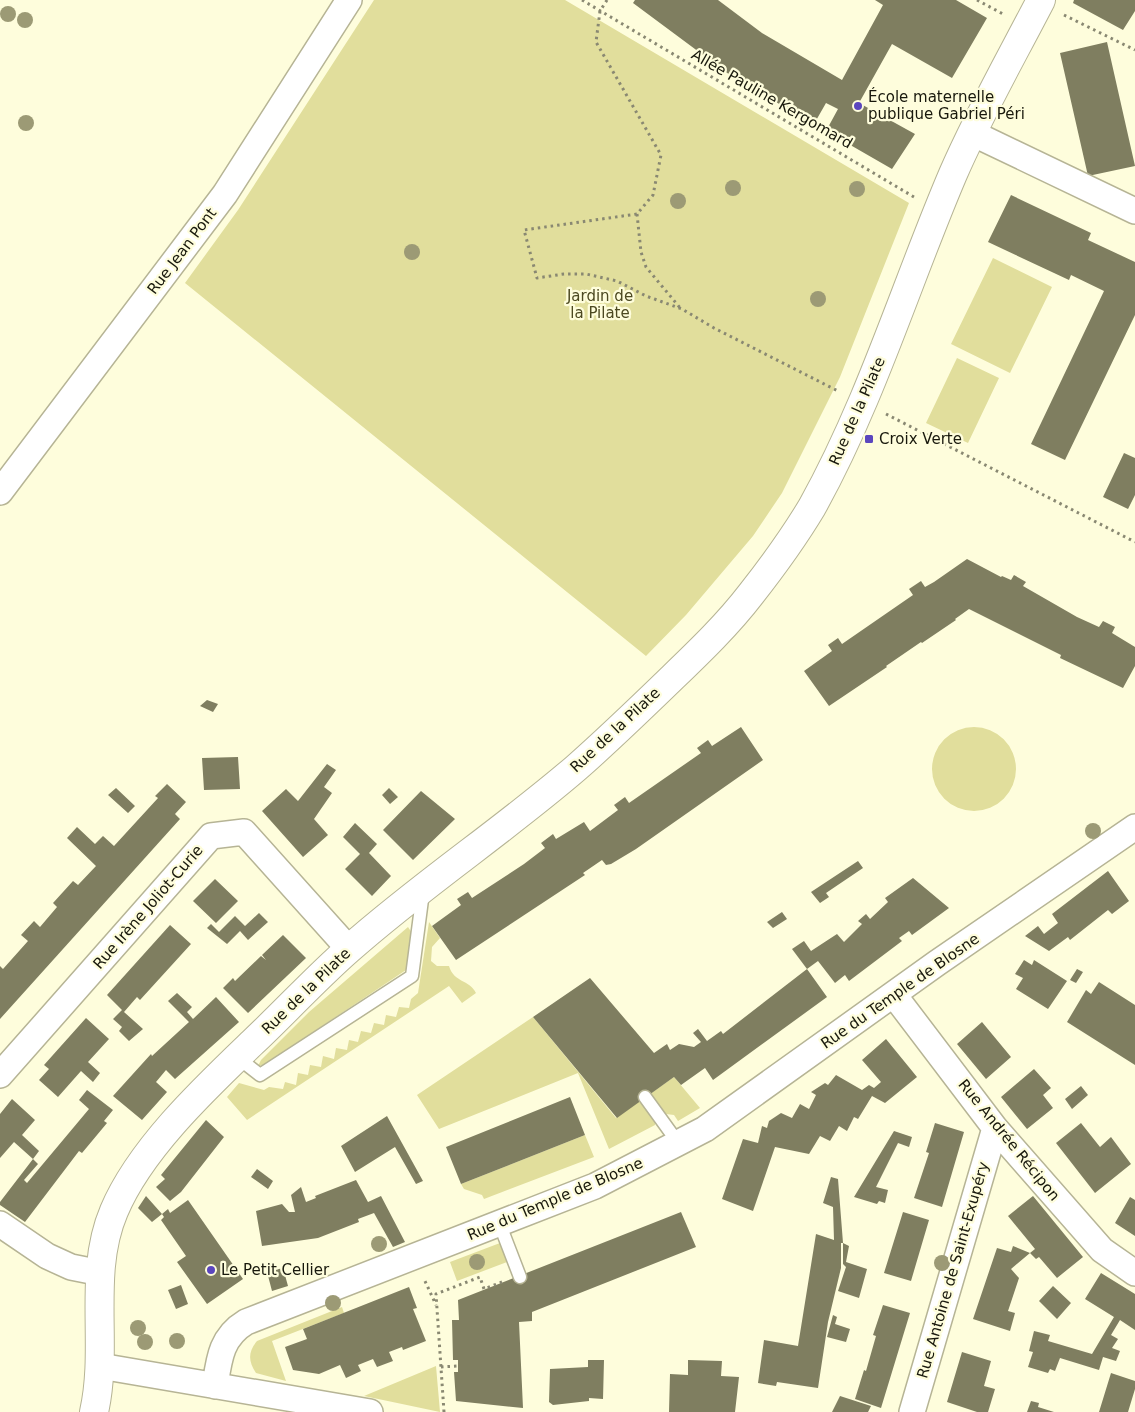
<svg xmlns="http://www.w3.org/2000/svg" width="1135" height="1412" font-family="'DejaVu Sans',sans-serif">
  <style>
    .green { fill: #e1de9c }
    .building { fill: #7f7e60 }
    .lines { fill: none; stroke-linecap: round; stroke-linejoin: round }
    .service-casing { stroke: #b6b495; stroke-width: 15 }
    .minor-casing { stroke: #b6b495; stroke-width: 28 }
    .tertiary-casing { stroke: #b6b495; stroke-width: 30 }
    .path { stroke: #898872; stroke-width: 3; stroke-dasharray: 2.5 4; stroke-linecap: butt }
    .service { stroke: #fff; stroke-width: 12 }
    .minor { stroke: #fff; stroke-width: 25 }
    .tertiary { stroke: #fff; stroke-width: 28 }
    .tree { fill: #9c9a75 }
    .poi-dot { fill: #5b46be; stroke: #fefddc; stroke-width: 2 }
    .labels { text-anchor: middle; stroke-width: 4.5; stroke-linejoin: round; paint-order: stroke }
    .poi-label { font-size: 15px; fill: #18180c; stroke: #fefddc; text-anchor: start }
    .street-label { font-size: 15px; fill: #18180c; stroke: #fefddc }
    .park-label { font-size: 15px; fill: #4c4921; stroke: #fefddc }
  </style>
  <rect width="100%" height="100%" fill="#fefddc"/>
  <path class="green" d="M374 0H565L909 203 840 377 782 493 753 536 686 615 646 656 185 283 238 210Z
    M993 258 1052 287 1010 373 951 344Z
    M957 358 999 378 968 443 926 423Z
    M932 769a42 42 0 1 1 84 0a42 42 0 1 1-84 0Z
    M429 922 440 938 432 947 431 961 437 966H449C454 983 469 979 476 993L462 1003 449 986 247 1120 227 1097 239 1083 264 1090 269 1087 283 1089 285 1082 296 1085 298 1073 308 1075 310 1065 321 1067 323 1056 334 1059 336 1048 347 1050 349 1040 358 1042 361 1031 371 1033 374 1023 384 1025 386 1015 396 1017 399 1007 409 1008 411 999 418 993Z
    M408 927 412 933 406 970 264 1065 258 1066 261 1060 309 1012Z
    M533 1017 616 1118 641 1100 655 1119V1125L609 1149 578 1073 439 1129 417 1095Z
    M674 1077 700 1108 678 1121 674 1115 666 1114 650 1094Z
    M585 1135 594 1157 484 1199 482 1195 464 1189 461 1184Z
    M500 1243 507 1262 457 1281 450 1262Z
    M342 1307 344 1313 272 1341 286 1381 256 1373C248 1361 248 1352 257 1341Z
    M436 1366 440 1412 364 1396Z"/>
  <path class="building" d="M635 0H718L762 33 842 80 883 5 875 0H956L987 18 952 78 892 44 859 103 915 134 892 169 826 131 838 109 826 103 814 124 734 78 633 3Z
    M1074 0H1135V11L1123 30 1073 3Z
    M1107 42 1135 166 1088 176 1060 53Z
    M1011 195 1091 233 1088 240 1135 262V315L1065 460 1031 444 1104 291 1071 275 1069 280 988 242Z
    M1124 453 1135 458V495L1128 509 1103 497Z
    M967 559 1001 577 1002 576 1011 580 1014 575 1026 582 1023 586 1077 617 1099 627 1103 621 1115 627 1112 633 1135 647V666L1123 688 1060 658 1061 655 969 609 955 619 956 620 922 643 921 642 886 666 887 667 829 706 804 671 832 651 828 645 838 638 842 644 913 595 909 589 921 581 925 587 934 582Z
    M207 700 218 704 213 712 200 706Z
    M741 727 763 760 636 849 611 864 606 865 602 860 583 873 585 875 456 960 432 926 461 905 457 899 468 892 472 898 524 864 545 848 541 843 553 834 556 839 584 822 590 831 618 810 614 805 625 797 629 803 701 753 697 748 708 740 712 746Z
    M238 757 240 789 204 790 202 758Z
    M327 764 336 770 324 787 332 793 314 819 328 835 303 857 262 811 286 789 298 801Z
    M167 784 186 802 175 814 180 819 0 1019V966L3 969 28 941 21 935 34 921 40 927 57 907 53 903 73 881 78 885 96 866 67 838 77 827 95 844 103 836 114 846 158 798 155 796Z
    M116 788 135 806 128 813 108 795Z
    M389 788 398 797 390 804 382 795Z
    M421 791 455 819 413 860 383 830Z
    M355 823 377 844 369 853 391 876 372 896 345 869 360 854 343 837Z
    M858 861 863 868 826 893 829 897 820 903 811 892Z
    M1108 871 1129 901 1112 914 1108 910 1070 940 1068 937 1049 951 1025 936 1038 926 1044 934 1058 923 1052 914Z
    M913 878 949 908 912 935 909 931 899 938 902 941 849 981 845 975 835 983 818 961 807 969 792 949 804 941 811 951 837 934 844 942 862 924 858 921 866 914 870 919 888 902 885 898Z
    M215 879 238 901 216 923 193 901Z
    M782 912 787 919 773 928 767 922Z
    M259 913 268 922 248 940 240 931 227 944 207 928 211 924 219 932 235 916 245 926Z
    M170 925 191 944 140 1000 137 997 124 1012 143 1029 129 1041 119 1031 122 1027 113 1019 122 1010 107 995Z
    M283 935 306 958 248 1013 223 988 233 978 235 981 261 956 266 960 262 955Z
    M1024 960 1032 965 1034 960 1067 981 1048 1009 1016 989 1023 978 1015 974Z
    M807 969 827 997 713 1080 705 1068 681 1085 674 1077 617 1118 533 1017 590 978 654 1053 667 1044 670 1050 679 1044 694 1047 701 1042 693 1033 698 1029 707 1041 721 1031 723 1034Z
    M1077 969 1083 972 1076 983 1070 980Z
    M1099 982 1135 1005V1065L1067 1022 1086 990 1091 994Z
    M177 993 192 1007 187 1012 193 1019 216 997 239 1022 175 1079 166 1070 156 1082 167 1092 142 1120 113 1096 151 1054 152 1056 189 1022 168 1001Z
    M86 1018 109 1039 88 1062 100 1073 93 1082 81 1071 58 1097 39 1080 49 1069 44 1065Z
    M982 1022 1011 1057 986 1079 957 1044Z
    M886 1039 917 1077 885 1103 872 1096 858 1119 854 1117 847 1131 839 1126 830 1141 820 1136 809 1154 775 1147 753 1211 722 1199 743 1139 758 1143 762 1126 767 1128 769 1121 781 1113 792 1118 800 1104 809 1109 816 1095 811 1092 825 1083 828 1085 836 1075 862 1090 869 1085 874 1088 881 1082 862 1060Z
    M1034 1069 1051 1088 1043 1095 1053 1108 1027 1129 1001 1097Z
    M1081 1086 1088 1095 1072 1109 1065 1099Z
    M87 1090 113 1110 104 1121 107 1123 82 1153 79 1151 25 1222 0 1205V1202L33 1159 38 1164 24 1180 27 1183 89 1109 79 1100Z
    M570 1097 585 1135 461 1184 446 1147Z
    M12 1099 35 1120 22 1135 39 1151 33 1159 14 1142 0 1158V1114Z
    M387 1116 423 1181 416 1184 395 1147 355 1172 341 1146Z
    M206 1120 224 1137 181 1192 170 1201 156 1187 165 1179 161 1175Z
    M935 1123 964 1132 942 1207 914 1198 929 1153 926 1152Z
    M1081 1123 1100 1147 1111 1137 1131 1164 1095 1193 1056 1143Z
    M894 1131 912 1137 909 1147 898 1143 876 1187 888 1190 885 1203 879 1201 877 1204 854 1197Z
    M257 1169 273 1181 268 1189 251 1177Z
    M831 1177 838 1179 843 1243H841V1268L828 1322 818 1388 777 1382 776 1386 758 1383 764 1340 798 1346 816 1234 834 1240 833 1207 823 1203Z
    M356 1180 368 1202 381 1196 405 1242 393 1247 374 1213 358 1219 359 1222 318 1238 262 1246 256 1211 282 1204 289 1212H295L291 1195 301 1187 306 1202 316 1198 315 1196Z
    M146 1196 162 1214 152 1222 138 1208Z
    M1033 1196 1083 1257 1057 1278 1039 1257 1036 1259 1030 1253 1035 1249 1008 1216Z
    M1130 1197 1135 1200V1236L1115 1223Z
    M188 1200 243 1279 207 1304 177 1262 186 1256 161 1220 164 1217 162 1214 168 1209 170 1213Z
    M681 1212 696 1247 532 1312V1321L519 1322 523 1408 456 1401 454 1372H458V1360H453L452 1320H459L458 1300Z
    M903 1212 929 1220 911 1281 884 1273Z
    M843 1243 849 1246 846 1262 867 1269 859 1298 838 1291 846 1267 843 1264Z
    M1013 1246 1030 1253 1011 1269 1019 1278 1008 1311 1015 1313 1010 1331 973 1319 997 1248 1011 1252Z
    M283 1268 288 1286 272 1291 267 1272Z
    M1101 1273 1135 1294V1330L1120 1320 1111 1335 1118 1339 1112 1348 1120 1351 1116 1361 1103 1357 1099 1370 1060 1358 1055 1371 1050 1369 1048 1373 1028 1367 1033 1352 1029 1351 1034 1331 1050 1335 1048 1341 1092 1354 1114 1317 1085 1299Z
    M181 1285 188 1304 176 1309 168 1290Z
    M1053 1286 1071 1303 1057 1319 1039 1301Z
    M409 1287 417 1308 413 1309 426 1341 403 1350 402 1347 389 1352 393 1361 377 1367 373 1359 358 1365 361 1371 346 1378 340 1365 319 1374 293 1370 285 1347 307 1339 303 1329Z
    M883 1305 910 1313 881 1408 855 1399 864 1370 866 1371 876 1336 873 1335Z
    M833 1315 837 1317 835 1324 850 1329 846 1342 827 1337Z
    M962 1352 991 1361 984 1386 995 1389 988 1412H977L947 1402Z
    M588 1360H604L603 1399 589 1398V1401L553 1405 549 1402 550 1369 588 1367Z
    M688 1360 722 1361 721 1376 739 1377 735 1412H669L670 1374 688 1375Z
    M1111 1373 1135 1381V1389L1128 1412H1099Z
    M840 1396 871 1406 868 1412H832Z
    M1031 1401 1039 1403 1038 1407 1054 1412H1027Z"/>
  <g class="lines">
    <g class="service-casing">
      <path id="service" d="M237 1057 260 1075 412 976 423 892
        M645 1097 679 1144
        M500 1225 520 1277"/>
    </g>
    <g class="minor-casing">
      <path id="minor" d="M972 133 1135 211
        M0 492 225 194 349 0
        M894 995 995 1128 1102 1250 1135 1273
        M0 1075 211 836 244 832 349 949
        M0 1224 47 1256 71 1267 101 1273
        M100 1366 370 1412
        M215 1386C219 1359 221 1337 246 1322L595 1186 705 1129 937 963 1135 827
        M912 1412 995 1128"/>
    </g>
    <g class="tertiary-casing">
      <path id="tertiary" d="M94 1412C109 1346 87 1274 114 1211 140 1149 205 1088 253 1042 285 1012 315 979 348 950 421 885 503 831 576 768 609 739 641 708 673 677 700 651 728 624 751 594 773 566 794 537 812 507 871 401 906 284 953 174 979 114 1011 58 1041 0"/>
    </g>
    <path class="path" d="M582 0 914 197
      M607 0 600 11 596 42 661 155 653 195 637 214 524 230 537 278 564 274H586L617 281 646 296 682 309 714 328 838 391
      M977 0 1003 14
      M1064 15 1135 50
      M637 214 641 252 646 267 681 309
      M886 414 1135 542
      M425 1281 436 1305
      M441 1367 458 1366
      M444 1412 436 1294 480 1277 484 1289 502 1282"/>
    <use href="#service" class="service"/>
    <use href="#minor" class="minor"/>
    <use href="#tertiary" class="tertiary"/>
  </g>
  <g class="tree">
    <circle cx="8" cy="14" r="8"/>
    <circle cx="25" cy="20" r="8"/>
    <circle cx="26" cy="123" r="8"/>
    <circle cx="733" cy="188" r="8"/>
    <circle cx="857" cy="189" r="8"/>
    <circle cx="678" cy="201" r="8"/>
    <circle cx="412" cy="252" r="8"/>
    <circle cx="818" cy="299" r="8"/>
    <circle cx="1093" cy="831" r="8"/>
    <circle cx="379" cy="1244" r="8"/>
    <circle cx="477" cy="1262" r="8"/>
    <circle cx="942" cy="1263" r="8"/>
    <circle cx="333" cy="1303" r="8"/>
    <circle cx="138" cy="1328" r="8"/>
    <circle cx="177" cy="1341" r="8"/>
    <circle cx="145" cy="1342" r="8"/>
  </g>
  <g class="poi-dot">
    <circle cx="858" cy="106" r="5"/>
    <rect x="864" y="434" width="10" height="10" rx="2.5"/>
    <circle cx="211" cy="1270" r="5"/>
  </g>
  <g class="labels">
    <g class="poi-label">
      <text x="868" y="102">École maternelle<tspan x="868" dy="17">publique Gabriel Péri</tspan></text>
      <text x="879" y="444">Croix Verte</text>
      <text x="221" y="1275">Le Petit Cellier</text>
    </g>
    <g class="street-label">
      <text transform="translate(772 99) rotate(30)" y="5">Allée Pauline Kergomard</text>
      <text transform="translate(182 251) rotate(-53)" y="5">Rue Jean Pont</text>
      <text transform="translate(857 411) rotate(-66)" y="5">Rue de la Pilate</text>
      <text transform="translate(615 730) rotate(-43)" y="5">Rue de la Pilate</text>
      <text transform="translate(148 907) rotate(-49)" y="5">Rue Irène Joliot-Curie</text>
      <text transform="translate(306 991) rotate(-44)" y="5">Rue de la Pilate</text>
      <text transform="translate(900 991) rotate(-35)" y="5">Rue du Temple de Blosne</text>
      <text transform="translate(1009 1140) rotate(51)" y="5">Rue Andrée Récipon</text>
      <text transform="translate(555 1199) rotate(-23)" y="5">Rue du Temple de Blosne</text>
      <text transform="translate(953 1270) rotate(-74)" y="5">Rue Antoine de Saint-Exupéry</text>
    </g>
    <g class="park-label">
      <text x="600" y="301">Jardin de<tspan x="600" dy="17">la Pilate</tspan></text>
    </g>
  </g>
</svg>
